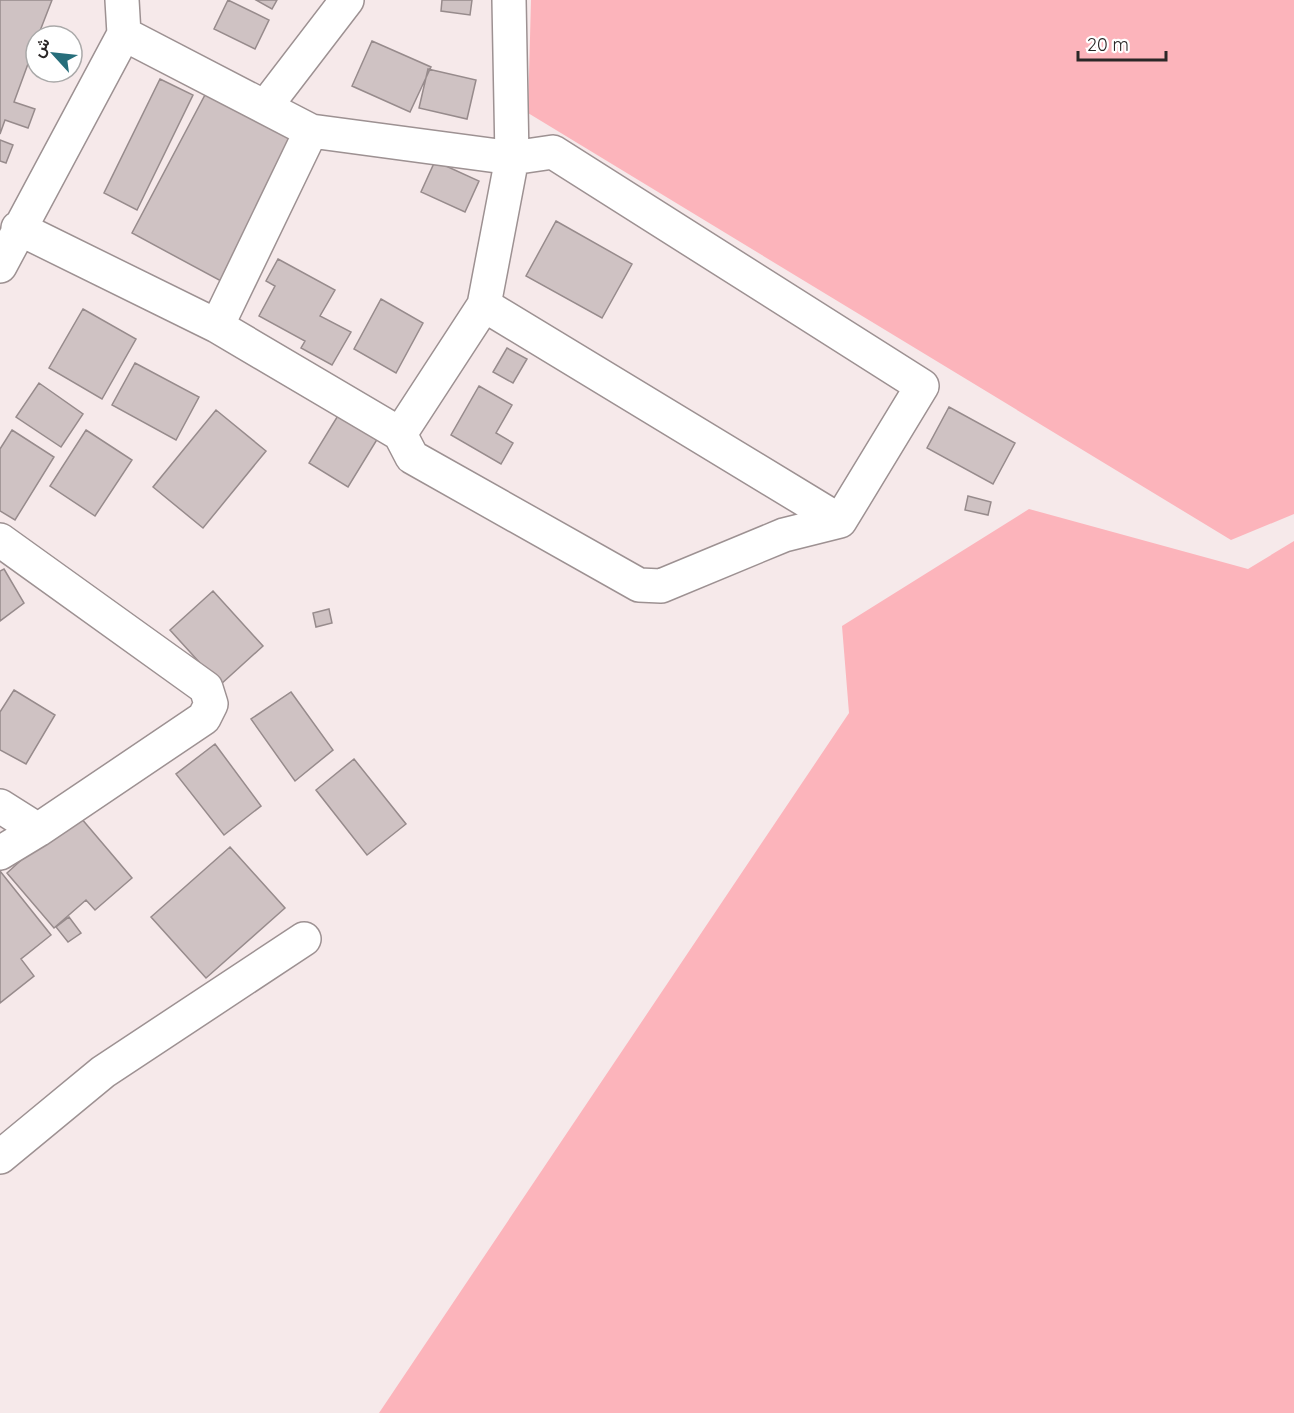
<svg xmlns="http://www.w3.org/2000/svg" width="1294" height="1413" font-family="Quicksand,Vazirmatn,sans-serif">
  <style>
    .green { fill: #fcb4bb }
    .building { fill: #cfc2c3; stroke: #978b8c; stroke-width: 1.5 }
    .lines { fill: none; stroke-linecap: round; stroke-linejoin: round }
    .minor-casing { stroke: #9d9192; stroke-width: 36 }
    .minor { stroke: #fff; stroke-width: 33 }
  </style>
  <rect width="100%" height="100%" fill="#f6e9ea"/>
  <path class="green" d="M531 0H1294V514L1231 540 528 113Z
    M1029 509 1248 569 1294 541V1413H379L849 713 842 626Z"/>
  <path class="building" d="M0 0H52L38 36H36V42L14 102 35 109 28 128 5 120 0 134Z
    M228 0 269 20 255 49 214 29Z
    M256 0H277L272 9Z
    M442 0H472L470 15 441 11Z
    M372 41 431 67 410 112 352 86Z
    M428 69 476 80 467 119 419 108Z
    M160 79 193 95 137 210 104 193Z
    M206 93 296 141 221 281 132 233Z
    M0 140 13 145 6 163 0 161Z
    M435 161 479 181 465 212 421 192Z
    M556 221 632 264 602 318 526 276Z
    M278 259 335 290 320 316 351 332 332 365 301 348 305 341 259 316 275 286 266 281Z
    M381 299 423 323 396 373 354 349Z
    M83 309 136 339 102 399 49 368Z
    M507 348 527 359 513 383 493 372Z
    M135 363 199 397 176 440 112 405Z
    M39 383 83 414 61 447 16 417Z
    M479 386 512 405 496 433 513 443 501 464 451 435Z
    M949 407 1015 443 993 484 927 448Z
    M342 409 381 433 348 487 309 463Z
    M216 410 266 451 203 528 153 487Z
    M12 430 54 457 15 520 0 511V449Z
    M86 430 132 460 95 516 50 486Z
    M968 496 991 502 988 515 965 510Z
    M4 569 24 603 0 621V571Z
    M213 591 263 646 220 685 170 630Z
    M329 609 332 623 316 627 313 613Z
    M14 690 55 715 26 764 0 750V712Z
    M291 692 333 750 295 781 251 719Z
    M215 744 261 806 224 835 176 774Z
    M354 759 406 824 367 855 316 790Z
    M75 811 132 878 95 910 86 900 54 928 7 873Z
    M230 847 285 908 206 978 151 917Z
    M0 871 51 935 21 959 34 976 0 1003Z
    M69 917 81 933 68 942 56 927Z"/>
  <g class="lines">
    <g class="minor-casing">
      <path id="minor" d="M124 34 311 131 512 158 484 305 400 434
        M265 107 347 0
        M18 228 217 326 400 434 412 457 639 585 661 586 784 535 840 521 922 386 553 152 512 158 509 0
        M0 266 124 34 122 0
        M484 305 840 521
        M217 326 311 131
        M0 540 206 688 211 704 204 718 38 830 0 853
        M0 806 38 830
        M0 1157 103 1072 304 939"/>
    </g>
    <use href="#minor" class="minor"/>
  </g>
  <g transform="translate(54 54) rotate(297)"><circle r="28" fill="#ffffff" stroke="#aaa9a9" stroke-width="1.5"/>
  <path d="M0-4.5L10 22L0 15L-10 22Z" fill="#276e7b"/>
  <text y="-9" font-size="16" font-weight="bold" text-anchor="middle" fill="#2b2727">ش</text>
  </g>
  <path d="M1078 51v9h88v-9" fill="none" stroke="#2b2727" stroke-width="3"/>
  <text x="1087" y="51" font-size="18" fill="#2b2727" stroke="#ffffff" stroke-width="4.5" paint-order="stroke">20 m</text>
</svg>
